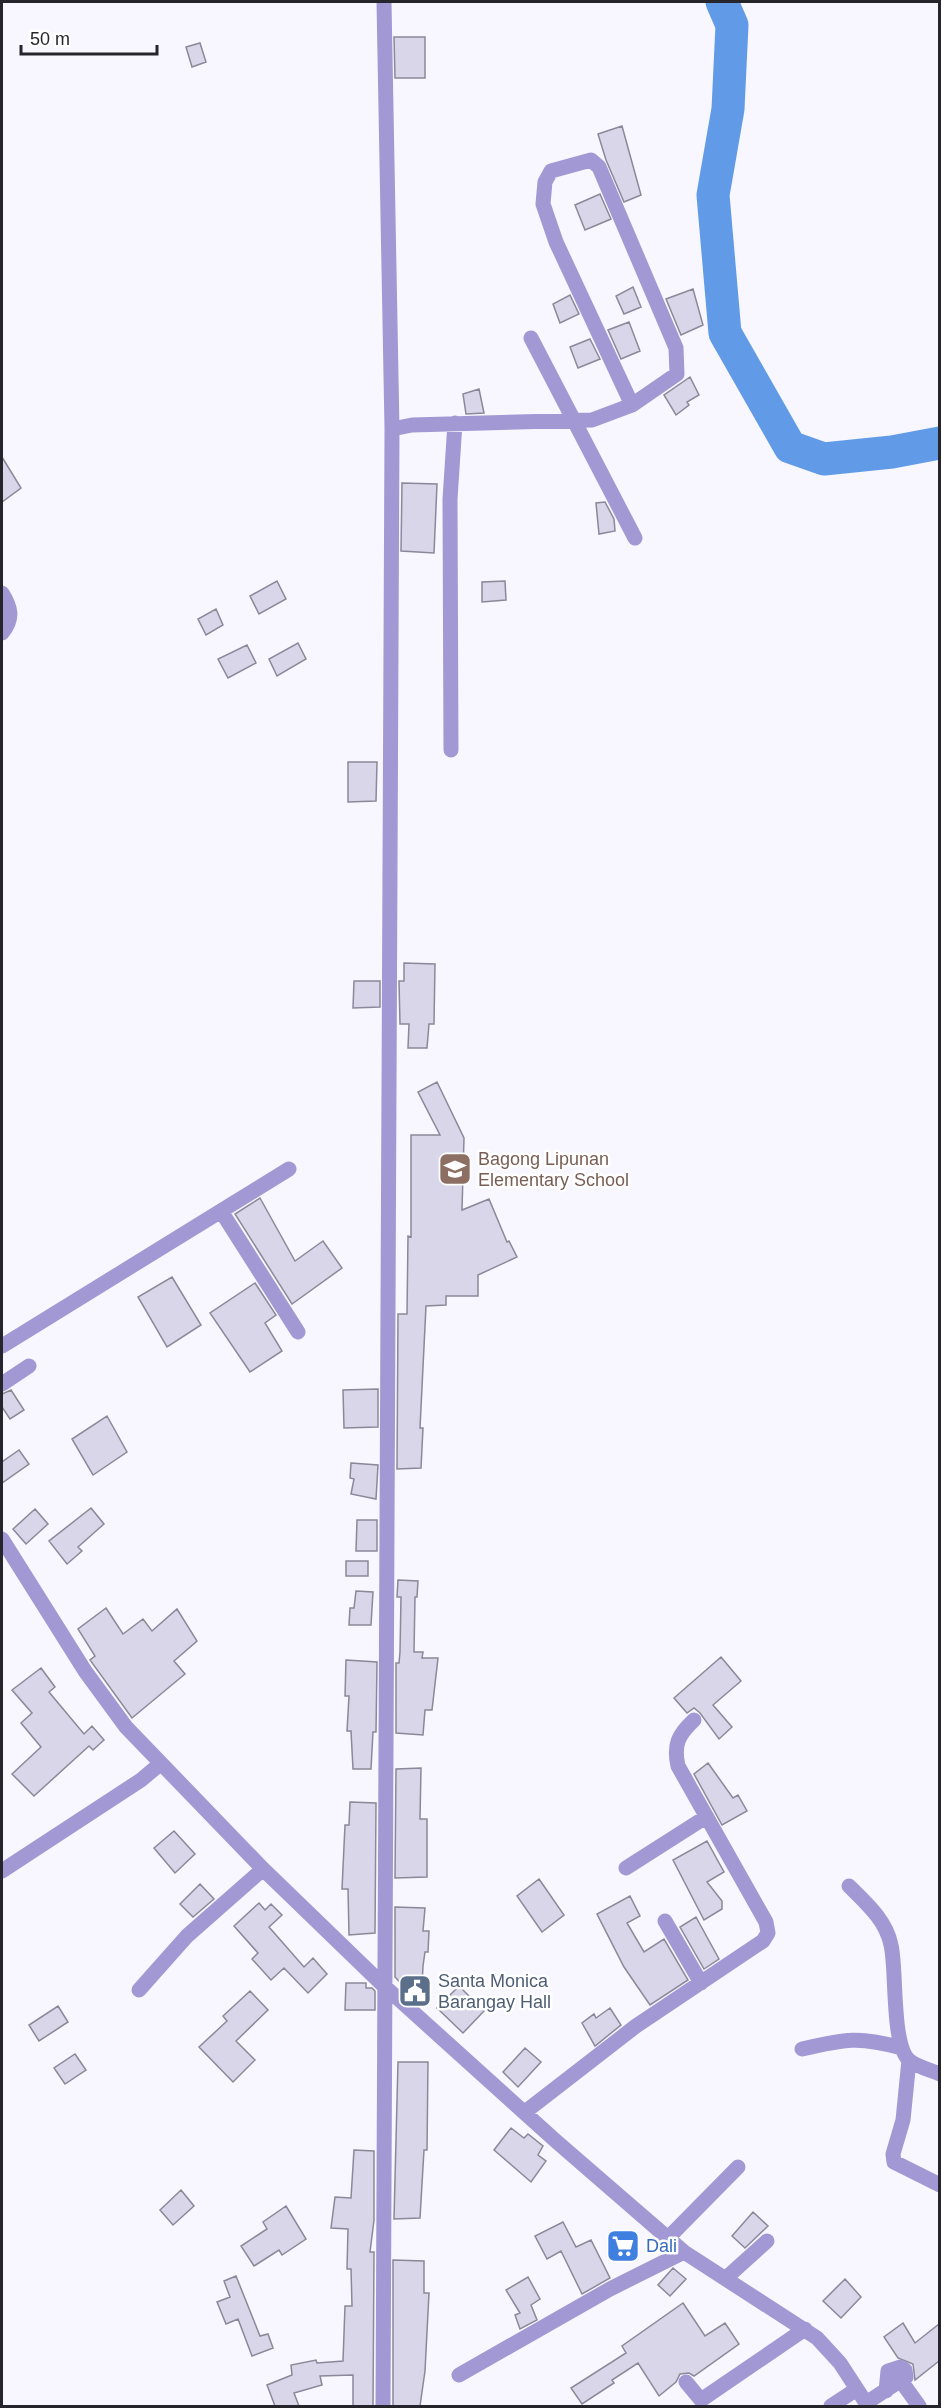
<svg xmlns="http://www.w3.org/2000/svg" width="941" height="2408" font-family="Helvetica,sans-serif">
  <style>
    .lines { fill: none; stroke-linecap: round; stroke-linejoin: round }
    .river { stroke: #619be8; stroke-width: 33 }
    .building { fill: #d8d6e8; stroke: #8a8899; stroke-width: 1.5 }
    .minor { stroke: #a299d4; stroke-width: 15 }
    .labels { text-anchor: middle; stroke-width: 5; stroke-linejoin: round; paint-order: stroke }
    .education-label { font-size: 18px; fill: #785e54; stroke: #fff; text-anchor: start }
    .service-label { font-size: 18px; fill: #4e5e75; stroke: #fff; text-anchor: start }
    .shop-label { font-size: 18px; fill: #366cbe; stroke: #fff; text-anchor: start }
  </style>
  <rect width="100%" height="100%" fill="#f8f7ff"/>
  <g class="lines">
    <path class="river" d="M722 2 732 25 728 109 713 195 725 333 790 447 824 459 892 452 940 443"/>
  </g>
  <path class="building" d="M394 37H425V78H395Z
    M200 43 206 62 192 67 186 47Z
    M622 126 641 195 624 202 606 160 598 134Z
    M600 194 611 219 585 230 575 205Z
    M633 287 641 307 624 314 616 296Z
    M693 289 703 325 681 335 666 299Z
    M570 295 579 314 560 323 553 304Z
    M629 322 640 351 621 359 608 330Z
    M590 339 600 359 578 368 570 347Z
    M690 377 699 395 687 402 689 405 676 415 664 395Z
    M479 389 484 413 466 414 463 394Z
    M2 457 21 488 2 502Z
    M402 483 437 484 434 553 401 551Z
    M605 502 614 519 615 531 599 534 596 503Z
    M277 581 286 599 259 614 250 596Z
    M505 581 506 600 482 602V582Z
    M216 609 223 625 206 635 198 619Z
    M298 643 306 659 277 676 269 659Z
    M247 645 256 663 228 678 218 659Z
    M348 762H377L376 801 348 802Z
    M404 963 435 964 434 1024H429L427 1048H408L409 1024H400L399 981H404Z
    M354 981H380V1007L353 1008Z
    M437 1082 464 1138 462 1210 489 1199 507 1242 509 1241 517 1257 478 1275V1296H446V1305L426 1306 420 1428H423L421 1468 397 1469 398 1314H407L408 1236 411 1237V1135H440L418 1092Z
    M260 1198 295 1261 323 1241 342 1268 292 1304 235 1214Z
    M172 1277 201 1325 167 1347 138 1297Z
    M255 1283 276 1315 265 1323 282 1351 250 1372 210 1313Z
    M378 1389V1427L344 1428 343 1390Z
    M11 1390 24 1410 10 1419 2 1407V1394Z
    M107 1416 127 1452 93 1475 72 1439Z
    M19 1450 29 1464 2 1483V1462Z
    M351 1463 378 1465 376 1499 351 1494 354 1479 350 1478Z
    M91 1508 104 1524 78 1547 82 1551 67 1564 49 1541Z
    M35 1509 48 1524 26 1544 13 1529Z
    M357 1520H377V1551H356Z
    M346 1561H368V1576H346Z
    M398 1580 418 1581 417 1597H415L414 1652H423L422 1658H438L432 1710H425L423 1735 396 1733V1663H399L400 1652 401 1597H397Z
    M356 1591 373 1592 371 1625H349L350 1608H354Z
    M106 1608 123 1634 143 1619 152 1631 177 1609 197 1641 174 1661 185 1674 132 1718 90 1660 95 1656 78 1629Z
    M721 1657 741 1681 713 1705 732 1727 719 1739 700 1713 694 1708 687 1713 674 1698Z
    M346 1660 377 1662 376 1732H373L371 1769H353L351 1731H347L349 1696H345Z
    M41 1668 55 1687 49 1692 84 1734 92 1726 104 1740 93 1750 89 1746 34 1796 12 1774 41 1747 21 1723 32 1713 12 1690Z
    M708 1763 733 1798 738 1795 747 1811 722 1825 694 1774Z
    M421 1768 420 1819H427V1877L395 1878 396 1769Z
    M350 1802 376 1803 375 1933 349 1935 348 1889H342L345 1825H349Z
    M174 1831 195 1854 175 1873 154 1848Z
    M707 1841 724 1872 707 1882 722 1901V1909L704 1920 673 1860Z
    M539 1879 564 1915 542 1932 517 1896Z
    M200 1884 214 1899 193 1917 180 1904Z
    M630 1896 640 1916 627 1923 644 1952 664 1939 688 1980 650 2005 624 1967 597 1914Z
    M259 1903 265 1910 271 1904 282 1915 269 1927 304 1967 313 1958 327 1974 308 1993 284 1968 271 1980 252 1959 258 1953 234 1926Z
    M395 1907 425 1908 423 1931H429L428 1952H425L423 1966 421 2005 395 1977Z
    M696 1917 719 1959 704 1969 680 1927Z
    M346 1983H366V1988H372L375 1991V2010H345Z
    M459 1986 484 2011 463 2033 437 2008Z
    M250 1991 268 2010 236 2041 255 2060 233 2082 199 2047 227 2021 223 2016Z
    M58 2006 68 2022 39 2041 29 2025Z
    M610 2008 621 2025 595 2046 582 2023 594 2014 596 2018Z
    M525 2048 541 2062 518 2087 503 2072Z
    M75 2054 86 2070 65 2084 54 2068Z
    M398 2062H428L427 2150H424L420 2218 394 2219Z
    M511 2128 524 2138 528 2134 543 2146 538 2155 546 2161 531 2182 494 2150Z
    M354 2150 374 2151V2220L370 2252H374L373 2406H353V2375L320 2376 322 2385 294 2393 299 2406H275L267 2385 292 2375 291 2365 316 2360 317 2363 343 2361 345 2306H352L351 2269H347L348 2229 331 2228 335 2197 351 2198Z
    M181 2190 194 2206 173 2225 160 2210Z
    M286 2206 306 2239 282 2255 279 2250 254 2266 241 2246 267 2229 263 2222Z
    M753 2212 768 2226 745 2248 732 2236Z
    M563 2222 576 2247 591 2240 610 2278 582 2294 561 2251 547 2259 535 2236Z
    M393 2260 424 2261V2293H429L425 2371 420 2406H393Z
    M673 2268 686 2279 670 2296 658 2285Z
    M236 2276 260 2336 268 2334 273 2348 252 2356 238 2319 226 2324 217 2302 230 2297 224 2281Z
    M528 2277 540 2299 531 2305 537 2320 520 2329 515 2315 520 2313 506 2290Z
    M845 2279 861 2297 841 2318 823 2301Z
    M683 2303 705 2336 725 2323 739 2344 694 2376 689 2373 680 2374 676 2382 659 2396 638 2363 612 2380 614 2383 582 2404 571 2388 626 2353 622 2346Z
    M903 2323 915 2343 939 2324V2361L915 2380 913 2364 898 2358 884 2337Z"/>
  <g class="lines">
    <path class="minor" d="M531 338 635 538
      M392 429 412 425 592 420 632 405 677 374 676 348 599 167 591 160 551 171 545 182 543 204 556 242 632 405
      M2 593C11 607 14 619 2 633
      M451 750 450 499 455 423
      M221 1211 289 1169
      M2 1346 221 1211 298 1332
      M2 1384 29 1366
      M2 1539 85 1671 126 1727 263 1869 383 1985 557 2142 684 2252 817 2338 840 2363 868 2406
      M626 1868 706 1817
      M2 1871 141 1780 160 1764
      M849 1886C866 1903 886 1920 891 1945 897 1969 891 2047 910 2061 918 2067 930 2070 940 2074
      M665 1921 701 1983
      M139 1990 187 1936 263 1869
      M802 2049C845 2039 859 2036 902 2048
      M909 2060 903 2120 893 2154 894 2162 940 2185
      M525 2112 636 2026 763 1941 768 1933 766 1922 678 1766C673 1744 679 1734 694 1720
      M668 2238 738 2167
      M726 2278 767 2241
      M459 2375 610 2289 684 2252
      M901 2381 919 2406
      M686 2382 701 2400 805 2329
      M866 2403 906 2377 905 2370 900 2367 888 2371 886 2391
      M383 2406 392 429 384 2
      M831 2406 857 2389"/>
  </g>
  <defs>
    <g id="school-square" transform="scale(1.725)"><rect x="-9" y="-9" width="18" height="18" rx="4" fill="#8d6e63" stroke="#fff"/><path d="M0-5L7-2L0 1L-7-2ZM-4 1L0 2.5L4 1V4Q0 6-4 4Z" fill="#fff"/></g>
    <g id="civic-square" transform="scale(1.725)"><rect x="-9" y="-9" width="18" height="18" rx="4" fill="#5c6f8a" stroke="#fff"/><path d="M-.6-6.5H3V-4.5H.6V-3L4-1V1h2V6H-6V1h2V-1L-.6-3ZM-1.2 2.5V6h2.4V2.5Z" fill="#fff"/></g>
    <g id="supermarket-square" transform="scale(1.725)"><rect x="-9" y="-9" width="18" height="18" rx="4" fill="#3f7fe0" stroke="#fff"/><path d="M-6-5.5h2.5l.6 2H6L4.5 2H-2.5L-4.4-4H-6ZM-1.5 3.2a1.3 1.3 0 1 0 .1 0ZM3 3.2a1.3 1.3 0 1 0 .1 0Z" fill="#fff"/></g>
  </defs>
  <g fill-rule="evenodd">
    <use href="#school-square" x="455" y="1169"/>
    <use href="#civic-square" x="415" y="1991"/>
    <use href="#supermarket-square" x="623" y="2246"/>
  </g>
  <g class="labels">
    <g class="education-label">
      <text x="478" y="1165">Bagong Lipunan<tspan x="478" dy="21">Elementary School</tspan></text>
    </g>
    <g class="service-label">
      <text x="438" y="1987">Santa Monica<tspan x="438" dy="21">Barangay Hall</tspan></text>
    </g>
    <g class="shop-label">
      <text x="646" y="2252">Dali</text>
    </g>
  </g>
  <rect width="941" height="2408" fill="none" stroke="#26252c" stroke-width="6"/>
  <path d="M21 45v9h136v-9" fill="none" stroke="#26252c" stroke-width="3"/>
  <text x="30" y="45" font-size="18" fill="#26252c" stroke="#ffffff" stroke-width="4.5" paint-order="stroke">50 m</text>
</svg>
